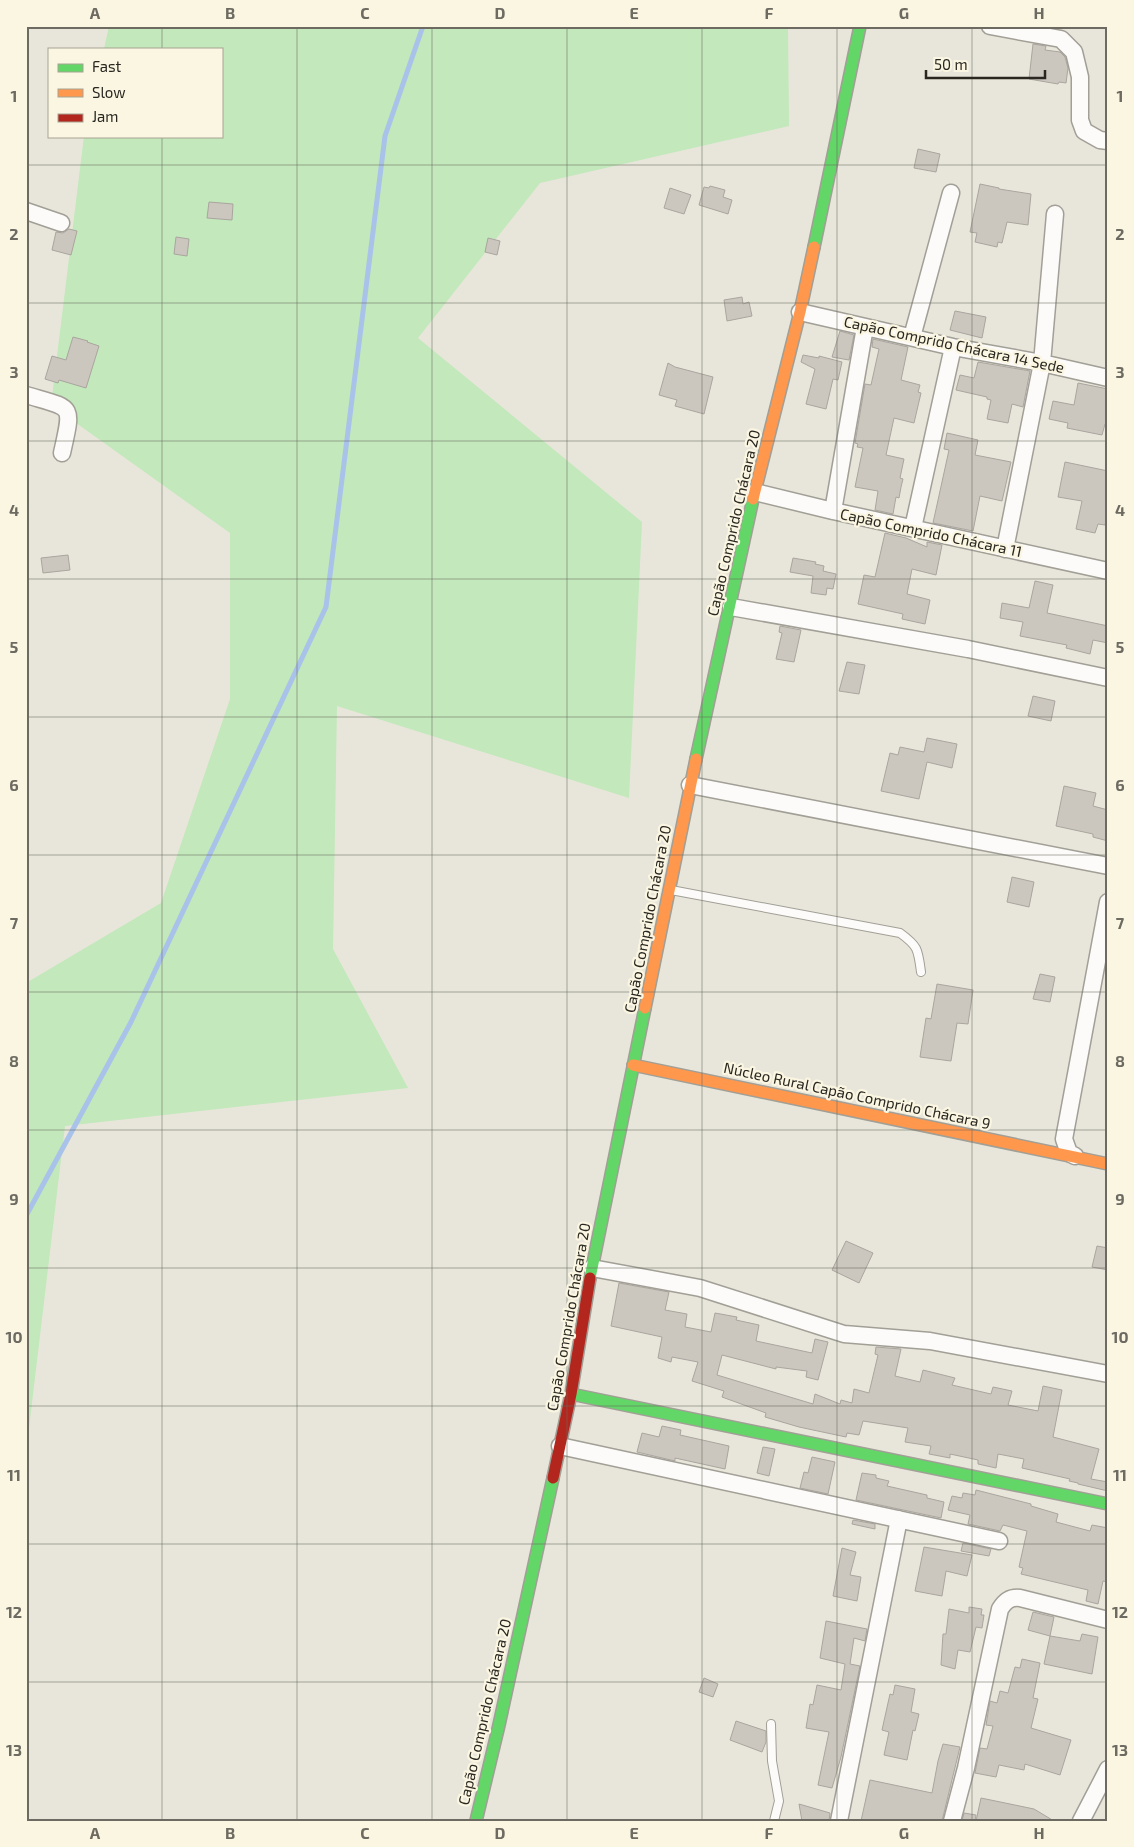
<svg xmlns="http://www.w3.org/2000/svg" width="1134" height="1847" font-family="'Exo 2',sans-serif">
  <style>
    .green { fill: #c2e8bb }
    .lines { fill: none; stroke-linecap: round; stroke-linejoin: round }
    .stream { stroke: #a9c2ea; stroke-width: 5 }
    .building { fill: #cbc6be; stroke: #aaa59f }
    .lane-casing { stroke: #a19f96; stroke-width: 10 }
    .street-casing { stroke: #a19f96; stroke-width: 19 }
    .fast-casing { stroke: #a19f96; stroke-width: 14 }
    .slow-casing { stroke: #a19f96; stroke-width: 14 }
    .jam-casing { stroke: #a19f96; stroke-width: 14 }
    .lane { stroke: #fcfbf9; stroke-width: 8 }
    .street { stroke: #fcfbf9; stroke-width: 16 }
    .fast { stroke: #63d668; stroke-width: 11 }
    .slow { stroke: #ff974d; stroke-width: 11 }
    .jam { stroke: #b3261e; stroke-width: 11 }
    .grid { fill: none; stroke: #6c6a61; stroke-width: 1; stroke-opacity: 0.55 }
    .labels { text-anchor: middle; stroke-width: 4.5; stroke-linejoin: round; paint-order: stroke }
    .street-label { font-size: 15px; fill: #292720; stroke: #fbf6e2 }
    .neatline { fill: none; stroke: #6c6a61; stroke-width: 2 }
    .grid-label { font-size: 16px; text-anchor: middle; font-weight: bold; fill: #6c6a61 }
  </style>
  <rect width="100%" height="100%" fill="#e8e6da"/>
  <path class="green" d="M109 26H788L789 126 540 183 418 338 642 522 629 798 337 706 333 949 408 1088 65 1126 26 1453V983L161 903 230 699V533L51 405 84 136H221V49H104Z"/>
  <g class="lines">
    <path class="stream" d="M26 1216 131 1022 326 607 385 136 423 26"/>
  </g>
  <path class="building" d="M1033 44 1046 46 1045 50 1060 52 1065 57 1068 68 1066 83 1059 82 1058 84 1029 79Z
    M918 149 940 154 936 172 914 168Z
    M980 184 999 188V189L1031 194 1028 225 1007 222 1002 243 998 242 997 247 975 242 977 233 970 232Z
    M710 186 725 190 723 197 732 200 728 214 699 205 704 187 709 188Z
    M670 188 691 195 684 214 664 208Z
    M209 202 233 204 232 220 207 218Z
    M69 229 77 231 71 255 52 250 56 232 63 233Z
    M176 237 189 239 187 256 174 254Z
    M488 238 500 241 497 255 485 252Z
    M742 297 743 304 749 302 752 316 727 321 724 300Z
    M955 311 986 317 982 338 950 330Z
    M840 331 854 335 849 360 832 357Z
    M73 337 88 341 87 342 99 346 86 388 59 380 58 383 45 379 52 356 66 360Z
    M873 339 908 347 901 380 920 385 918 392 921 393 914 423 894 418 886 455 904 459 900 478 903 479 901 487 899 498 896 497 893 514 875 510 878 491 855 487 863 448 857 447 858 444 855 443 865 384 871 385 879 349 872 347Z
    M803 355 819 358V356L842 362 838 380 833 379 826 409 806 404 815 369 801 362Z
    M978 362 1030 371 1023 407 1012 404 1008 423 987 419 991 400 987 399V397L956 390 960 375 974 378Z
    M668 363 675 367 713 377 704 414 675 406 677 400 659 395Z
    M1078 383 1108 389V424H1105L1102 435 1067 428 1068 423 1049 419 1053 401 1074 405Z
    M947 433 978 440 975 455 1011 462 1002 501 980 496 973 531 933 523 949 450 944 449Z
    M1065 462 1108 471V514L1105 525 1098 524 1095 533 1076 529 1082 501 1058 497Z
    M885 533 906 538 927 547V542L942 545 936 575 912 569 907 594 930 600 925 624 902 619 903 614 858 604 864 575 875 577Z
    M68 555 70 570 43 573 41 558Z
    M793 558 816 562 815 564 824 566 823 571 836 574 833 589 827 588 826 595 811 593 813 576 790 572Z
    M1035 581 1053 585 1047 613 1108 626V643L1093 640 1090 654 1066 648 1067 645 1020 636 1023 622 1000 618 1002 603 1029 608Z
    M780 626 801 630 794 662 776 659 782 633 779 632Z
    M847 662 865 665 859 694 839 691Z
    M1033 696 1055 701 1051 721 1028 716Z
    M927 738 957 744 952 768 927 762 919 799 881 791 890 753 898 755 900 747 924 752Z
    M1064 786 1096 793 1093 806 1108 810V841L1093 837V834L1056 826Z
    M1012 877 1034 882 1029 907 1007 902Z
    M1040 974 1055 977 1050 1002 1033 999Z
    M937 984 973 990 968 1024 957 1023 951 1061 920 1057 926 1018 931 1019Z
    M846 1241 873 1253 859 1283 832 1270Z
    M1097 1246 1108 1248V1270L1092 1267Z
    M619 1283 669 1292 665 1310 687 1314 685 1327 711 1332 715 1313 737 1317 736 1320 759 1325 756 1341 812 1353 815 1339 828 1342 818 1380 806 1377 807 1371 776 1367V1369L722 1355 717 1375 813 1404 815 1394 840 1404 841 1400 852 1403 854 1389 869 1393 878 1355 875 1354 876 1347 901 1349 895 1376 920 1382 923 1370 955 1378 952 1385 991 1394 993 1387 1012 1391 1008 1405 1038 1411 1043 1386 1062 1390 1053 1437 1099 1449 1091 1479 1108 1482V1491L1078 1484V1483L1069 1481 1070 1479 1022 1468 1024 1459 998 1454 996 1468 978 1464V1460L950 1454V1458L929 1454 931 1446 905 1442 908 1428 863 1421 859 1435 847 1433 846 1437 799 1427 765 1417 766 1413 722 1397 724 1391 692 1381 698 1362 672 1357 671 1362 658 1358 662 1337 611 1326Z
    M662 1426 681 1430 680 1435 729 1446 725 1469 675 1458V1461L637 1452 642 1433 659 1437Z
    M763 1447 775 1449 769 1476 757 1473Z
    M812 1457 835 1462 828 1494 800 1488 804 1472 808 1473Z
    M862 1473 876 1475V1478L889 1481 887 1486 927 1495V1498L944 1502 941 1518 856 1500Z
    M976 1490 1031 1504V1506L1058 1514 1056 1522 1090 1531 1092 1525 1108 1528V1582L1103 1581 1098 1604 1086 1601 1088 1590 1021 1574 1023 1568 1019 1567 1027 1531 1003 1525 1000 1531 968 1524 970 1515 948 1510 952 1496 962 1498 963 1493 975 1495Z
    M853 1520 875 1524V1529L852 1524Z
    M963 1543 991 1549 989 1556 961 1551Z
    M924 1547 972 1555 967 1576 946 1571 942 1596 915 1591Z
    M842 1548 856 1552 850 1575 861 1577 857 1601 833 1596Z
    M969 1607 982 1609 981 1615H984L982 1628 976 1627 970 1652 958 1650 955 1669 941 1665 943 1634H946L949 1609 969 1613Z
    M1033 1612 1054 1617 1050 1636 1080 1641 1082 1634 1098 1637 1092 1674 1044 1664 1050 1636 1028 1630Z
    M826 1621 867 1629 865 1641 854 1638 850 1664 860 1666 841 1757 832 1788 818 1785 829 1732 806 1728 810 1704 813 1705 817 1685 841 1690 845 1664 820 1658Z
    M1022 1659 1040 1663 1033 1698 1038 1699 1031 1728 1071 1740 1060 1775 1025 1764 1024 1770 999 1765 996 1777 975 1773 980 1748 987 1749 993 1726 986 1725 990 1701 997 1703 1000 1691 1008 1693 1015 1667 1020 1668Z
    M704 1678 718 1684 713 1697 699 1692Z
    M895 1685 915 1689 911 1712 919 1714 915 1731 913 1730 907 1760 884 1755 889 1732 882 1730 890 1694 893 1695Z
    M736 1721 766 1731V1742L762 1752 730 1740Z
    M943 1744 960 1747 942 1821H861L870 1780 932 1793 938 1761Z
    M981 1798 1034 1809 1054 1821H976Z
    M799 1804 830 1813 829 1821H802Z
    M964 1813 976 1815 975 1821H962Z"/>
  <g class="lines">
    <g class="lane-casing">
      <path id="lane" d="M671 890 900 933C918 946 918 949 921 972
        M771 1724 772 1761 779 1801 774 1821"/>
    </g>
    <g class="street-casing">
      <path id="street" d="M990 26 1061 39 1074 52 1080 77V120L1084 131 1100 140 1108 141
        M26 211 61 223
        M800 312 953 347 1042 363 1108 378
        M912 337 951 193
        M26 395C74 409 73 403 62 453
        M755 492 833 511 1108 571
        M833 511 865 327
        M913 528 953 347
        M1005 549 1042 363 1055 214
        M731 607 968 649 1108 678
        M690 785 1108 866
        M1075 1156 1069 1153 1064 1139 1108 902
        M592 1268 700 1288 844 1334 930 1341 1108 1374
        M560 1446 999 1541
        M839 1821 899 1519
        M952 1821 966 1768 1000 1609C1005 1601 1010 1597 1020 1598L1108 1620
        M1081 1821 1108 1769"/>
    </g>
    <g class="fast-casing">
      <path id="fast" d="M814 247 860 26
        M696 759 753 499
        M590 1278 645 1008
        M571 1394 1108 1504
        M476 1821 499 1725 553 1478"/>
    </g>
    <g class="slow-casing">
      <path id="slow" d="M753 499 800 312 814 247
        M645 1008 696 759
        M633 1065 1108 1164"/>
    </g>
    <g class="jam-casing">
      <path id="jam" d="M553 1478 571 1394 590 1278"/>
    </g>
    <use href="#lane" class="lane"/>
    <use href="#street" class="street"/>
    <use href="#fast" class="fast"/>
    <use href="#slow" class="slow"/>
    <use href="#jam" class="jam"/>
  </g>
  <path class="grid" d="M162 26V49M297 26V1821M432 26V1821M567 26V1821M702 26V1821M837 26V1821M972 26V1821M162 136V1821M26 165H1108M26 303H1108M26 441H1108M26 579H1108M26 717H1108M26 855H1108M26 992H1108M26 1130H1108M26 1268H1108M26 1406H1108M26 1544H1108M26 1682H1108"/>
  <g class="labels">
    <g class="street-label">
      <text transform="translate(954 345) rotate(12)" y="5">Capão Comprido Chácara 14 Sede</text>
      <text transform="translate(734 523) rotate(-77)" y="5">Capão Comprido Chácara 20</text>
      <text transform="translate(931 533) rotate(12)" y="5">Capão Comprido Chácara 11</text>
      <text transform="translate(648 919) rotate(-79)" y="5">Capão Comprido Chácara 20</text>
      <text transform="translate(857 1096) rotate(12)" y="5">Núcleo Rural Capão Comprido Chácara 9</text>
      <text transform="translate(569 1317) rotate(-80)" y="5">Capão Comprido Chácara 20</text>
      <text transform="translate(485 1712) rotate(-77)" y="5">Capão Comprido Chácara 20</text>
    </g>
  </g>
  <rect width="1134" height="1847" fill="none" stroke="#fbf6e2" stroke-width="55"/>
  <rect x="48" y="48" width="175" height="90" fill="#fbf6e2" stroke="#a7a394"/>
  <rect x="58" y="64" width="25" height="8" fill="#63d668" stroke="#a7a394"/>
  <text x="92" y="72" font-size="15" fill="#292720">Fast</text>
  <rect x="58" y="89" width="25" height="8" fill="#ff974d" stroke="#a7a394"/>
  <text x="92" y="98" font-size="15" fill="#292720">Slow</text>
  <rect x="58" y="114" width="25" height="8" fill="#b3261e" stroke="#a7a394"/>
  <text x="92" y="122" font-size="15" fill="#292720">Jam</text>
  <path d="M926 70v8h119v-8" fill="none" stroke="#292720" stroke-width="2.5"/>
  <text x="934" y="70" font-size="15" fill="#292720" stroke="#fbf6e2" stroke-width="4" paint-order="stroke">50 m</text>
  <rect x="28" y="28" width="1078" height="1792" class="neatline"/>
  <g class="grid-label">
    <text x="95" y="19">A</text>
    <text x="230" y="19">B</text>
    <text x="365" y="19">C</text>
    <text x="500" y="19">D</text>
    <text x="634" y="19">E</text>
    <text x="769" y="19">F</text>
    <text x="904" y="19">G</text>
    <text x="1039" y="19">H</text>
    <text x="14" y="102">1</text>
    <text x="1120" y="102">1</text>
    <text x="14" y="240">2</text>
    <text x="1120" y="240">2</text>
    <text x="14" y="378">3</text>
    <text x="1120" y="378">3</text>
    <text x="14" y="516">4</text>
    <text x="1120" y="516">4</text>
    <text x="14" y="653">5</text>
    <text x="1120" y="653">5</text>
    <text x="14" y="791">6</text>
    <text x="1120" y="791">6</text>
    <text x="14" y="929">7</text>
    <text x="1120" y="929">7</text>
    <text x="14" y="1067">8</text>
    <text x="1120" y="1067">8</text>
    <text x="14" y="1205">9</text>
    <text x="1120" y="1205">9</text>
    <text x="14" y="1343">10</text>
    <text x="1120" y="1343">10</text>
    <text x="14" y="1481">11</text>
    <text x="1120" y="1481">11</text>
    <text x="14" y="1618">12</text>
    <text x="1120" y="1618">12</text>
    <text x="14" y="1756">13</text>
    <text x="1120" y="1756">13</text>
    <text x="95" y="1839">A</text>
    <text x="230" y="1839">B</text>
    <text x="365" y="1839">C</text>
    <text x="500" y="1839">D</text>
    <text x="634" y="1839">E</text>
    <text x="769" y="1839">F</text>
    <text x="904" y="1839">G</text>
    <text x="1039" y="1839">H</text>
  </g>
</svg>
